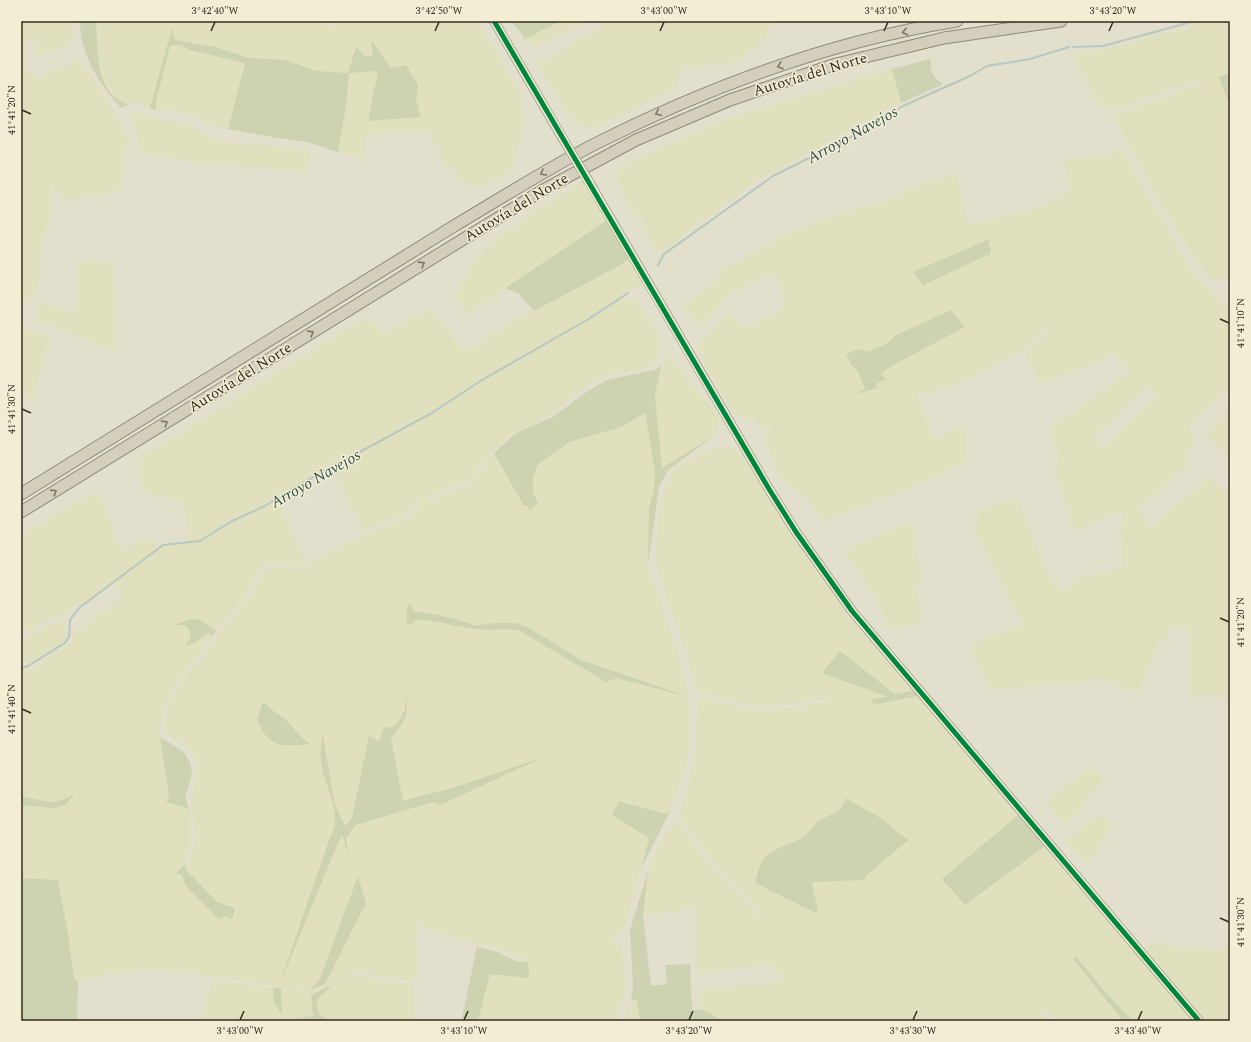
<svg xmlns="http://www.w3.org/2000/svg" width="1251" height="1042" font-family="Spectral,serif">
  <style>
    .farmland { fill: #e1e0be; fill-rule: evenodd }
    .green { fill: #cdd2b0 }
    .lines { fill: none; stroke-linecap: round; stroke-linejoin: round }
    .stream { stroke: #b7c8c0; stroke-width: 2 }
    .minor-casing { stroke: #a7a396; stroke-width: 10 }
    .highway-casing { stroke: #8d897d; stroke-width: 13 }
    .minor { stroke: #eae8dd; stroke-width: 8 }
    .highway { stroke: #d4cfbd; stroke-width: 11 }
    .minor-bridge-casing { stroke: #a7a396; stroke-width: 10; stroke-linecap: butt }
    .minor-bridge { stroke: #eae8dd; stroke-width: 8 }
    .cycleway-casing { stroke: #f3eed3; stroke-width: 8 }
    .cycleway { stroke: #00873e; stroke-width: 5 }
    .oneway { stroke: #7d7666 }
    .ticks { fill: none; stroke: #352d1f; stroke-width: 1.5 }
    .labels { text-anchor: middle; stroke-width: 3; stroke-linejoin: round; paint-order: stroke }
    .street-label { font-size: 15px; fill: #352d1f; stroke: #f3eed3 }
    .water-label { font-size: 16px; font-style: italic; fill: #2f5053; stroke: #f3eed3 }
    .neatline { fill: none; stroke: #352d1f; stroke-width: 1.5 }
    .ticks-label { font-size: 10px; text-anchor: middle; fill: #352d1f }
  </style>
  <rect width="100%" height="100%" fill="#e2dfcd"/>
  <path class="farmland" d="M21 21H72L73 45 38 55 34 50 37 43 34 40 27 39 25 66 37 78 81 60 118 116 129 140 122 155 124 173 119 189 96 197 69 200 59 196 51 186 53 210 41 247 40 277 36 295 32 302 25 303 21 299Z
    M96 21H322L341 33 331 21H478L522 96 523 135 511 172 474 189 440 160 429 131 366 135V159L338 152 346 107 348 73 316 71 286 60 249 58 216 47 175 40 172 29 150 108 137 104 122 103 114 95 102 78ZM371 41 391 69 418 85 416 98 378 71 349 73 356 47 365 56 373 55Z
    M561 21H586L533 49 525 39Z
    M596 21H776V27H768L766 40 737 62 682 67 678 87 596 127 586 128 573 120 536 65 601 27Z
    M1203 21H1230V73L1219 77 1230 107V277L1215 281 1210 279 1197 264 1165 212 1112 116 1201 84V80L1118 108 1108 109 1102 107 1085 81 1073 53 1107 49 1182 28 1189 31 1188 24Z
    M180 45 190 50 246 63 228 129 216 127 194 116 175 110 161 111 156 110V101L170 46Z
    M892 69 901 103 760 179 660 252 655 250 640 226 644 220 639 221 624 197V187L619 188 616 175 619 169 628 163 726 119Z
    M128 112 147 114 155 118 190 124 215 139 231 144 253 143 310 151 307 172 199 163 140 153 137 133Z
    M1121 148 1190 267 1230 311V386L1189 426 1197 441 1186 455 1190 463 1140 508 1150 527 1210 477 1230 495V697H1189L1190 628 1168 629V646L1161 639 1141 689 1138 691 1114 688 1118 679 989 690 970 645 1024 624 1008 600 1000 579 974 531 978 510 1017 497 1048 572 1064 592 1079 578 1123 567 1120 525 1124 521 1121 511 1075 531 1056 475 1058 454 1048 430 1131 370 1121 365 1115 356 1046 381 1040 382 1036 379 1025 353 1048 333 1046 328 1024 349 982 372 928 396 916 391 934 438 967 425 965 463 900 492 823 522 803 496 777 477 765 435 773 422 763 430 752 420 733 414 696 349 708 333 730 315 746 328 774 314 786 304 774 273 729 294 700 328 682 305 719 279 722 270 772 241 819 221 871 204 888 201 928 180 957 175 969 224 1042 207 1070 189 1063 159 1099 158ZM992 239 988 246 923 285 913 272ZM896 335 948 336 891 366 881 374 887 379 875 384 877 387 857 393 865 389 857 370 851 365 846 353 858 349 867 353 886 344ZM1148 386 1156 396 1101 448 1095 436Z
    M588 180 610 218 483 303 470 316 456 299V295L471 264 486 245 580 182Z
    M633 257 648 284 634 288 612 305 629 297 635 300 660 338 659 349 653 362 642 369 607 375 593 382 541 421 511 434 489 455 470 479 430 496 398 517 363 531 332 467 278 497 306 562 297 566 268 563 263 565 239 605 222 622 216 631 209 628 205 622 176 625H185L190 631V638L185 645 195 643 206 633 213 636 178 680 164 710 159 730 169 795 166 802 180 805 189 810 191 820V850L185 864 176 873 182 875 186 886 219 919 235 908 217 903 187 871 196 838 190 800 197 777 196 761 190 750 164 732 165 720 170 703 185 675 202 658 223 626 248 599 263 571 268 568H300L341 546 411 515 426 502 469 484 494 453 498 463 528 505 529 511 538 503 533 492V478L538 464 569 442 621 427 645 413 655 473 654 489 649 509 648 564 679 655 689 697 690 729 687 764 670 811 665 814 619 801 612 814 649 838 625 926 610 939 622 946 626 991 613 1021H478L490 974 529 978 528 961 530 958 517 956 498 948 459 939 417 925 416 939 418 975 415 980 411 981 354 972 352 976 312 992 170 970 141 969 99 975 78 982 74 980 68 934 58 880 21 878V805L54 808 73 795 62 801 49 804 21 796V671L31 669 72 642V634L104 610 110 611 109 607 122 594 112 584 67 612 21 634V535L89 495 103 498 118 545 127 547 149 539 158 543 155 551 163 545 188 542 184 503 142 492 138 459 367 317 383 333 431 309 465 352 528 311H534L615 268ZM411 603 414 611 444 616 477 626 493 623H516L531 629 581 660 682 694 617 678 606 682 520 631 510 628 477 630 431 620H416L412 624ZM406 697 408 711 401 727 391 739 403 801 459 786 538 760 434 802 356 825 346 838 347 852 343 837 341 836 283 975 329 840 336 825 335 814 320 761 323 737 334 802 345 826 352 818 369 736 379 741 395 726 405 710ZM263 702 271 710 281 716 294 729 301 738 310 744 261 730ZM358 877 325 984 310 990 319 981Z
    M114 261 115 352 38 321 39 302 75 315 78 288V262Z
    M21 327 50 337 33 400 21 396Z
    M666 352 719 417 718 428 714 436 662 468 655 396Z
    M1230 407V457L1204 434Z
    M727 446 736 449 747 462 806 556 847 614 913 691 895 694 840 652 822 673 889 697 895 702 918 696 1018 815 942 879 965 905 1045 846 1194 1021H1131L1076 956 1074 960 1123 1021H1057L1046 1011H1036L1051 1021H720L719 1018 701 1009 700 989 783 981 773 964 697 975 695 908 643 916 648 871 660 842 676 820 713 869 753 909 768 941 755 910 756 906 717 867 685 826 680 811 687 791 696 740 698 698H706L752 710 768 711 838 700H812L768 708 754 707 695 691 688 660 657 568 656 548 659 515 665 486 676 469 704 452ZM845 798 867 875 864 880 812 882 818 913 755 883 764 858 773 851 801 839 811 832 816 823 836 813 844 802Z
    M911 522 923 580 916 585 922 617 916 625 888 630 875 597 843 550Z
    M66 620 65 643 28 666 21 668V641L57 622Z
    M1096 769 1105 781 1084 800 1082 810 1063 825 1046 803 1084 771Z
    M1106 816 1113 825 1105 835 1103 843 1087 865 1066 841 1091 819Z
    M1149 943 1194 949H1230V1021H1205L1148 952Z
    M360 976 413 985 415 1021H327L326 1018 320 1016 316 1005 320 996 342 980Z
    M211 980 273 988 274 1002 282 1014 281 988 309 993 311 995 313 1016 297 1018 317 1021H203Z
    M631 1000H637L640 1021H623Z"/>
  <path class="green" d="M80 21H96C97 38 97 62 102 77 105 89 118 103 130 104L121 108C99 84 80 54 80 21Z
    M512 21H561L525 39Z
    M172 28 175 40 216 47 249 58 286 60 316 71 348 73 356 47 365 56 373 55 371 40 391 68 406 65 418 85 416 98 420 117 368 121 378 71 349 73 346 107 338 152 308 142 278 138 228 129 245 63 190 50 180 45 170 46 156 101V110L150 108Z
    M931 59C930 72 932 76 943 84L901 103 892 69Z
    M1230 73V107L1219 77Z
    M610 218 633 257 615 268 534 311 519 294 505 288Z
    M992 238 988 245 991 248 990 254 923 285 913 272Z
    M951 310 965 327 891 366 881 374 887 379 876 384 877 388 853 395 865 389 857 370 851 365 846 354 858 349 868 352 886 344 896 335Z
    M661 365 655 396 662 468 714 436 668 470 659 487 648 564 649 509 654 489 655 473 645 413 621 427 569 442 538 464 533 478V492L538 503 529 511 528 505 524 506 494 453 516 433 553 417 588 391 607 380 655 370Z
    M410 603 414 611 444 616 477 626 493 623H516L531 629 581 660 689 697 617 678 606 682 520 631C505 627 490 631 475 629 455 627 437 619 416 620L412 624 407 625V608Z
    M192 619C203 618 207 627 216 631L213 636 206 633 195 643 185 646 190 638V631L185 625H174Z
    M840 651 895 694 913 691 918 696 873 705 872 699 888 697 822 673Z
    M406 695C409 718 405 721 391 739L403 801 459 786 544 757 440 805 433 802 356 825 346 838 348 856 343 837 341 836 279 986 329 840C331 835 335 828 335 823 336 791 313 772 323 735L334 802 345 826 352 818 369 736 379 741 384 728 395 726 405 710Z
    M263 702C269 708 274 711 281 716 294 725 296 736 311 744 282 746 269 750 257 719Z
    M160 737 183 751 190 762 192 774 185 797 189 810 182 806 166 802 169 795Z
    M74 794 66 805 54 808 21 805V796C46 800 49 808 74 794Z
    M845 798 882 819 908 840 867 875 864 880 812 882 818 914 755 883C757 875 760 862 765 857 775 847 790 845 801 838 808 834 811 828 816 823 827 814 843 814 845 798Z
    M619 801 665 814 670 811 641 869 649 838 612 815Z
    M1018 815 1045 846 965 905 942 879Z
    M185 864 187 871 217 902 235 908 232 919 225 916 219 919 186 886 182 875 176 873Z
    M648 871 643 916 651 986 667 984 665 965 690 964 692 1011 701 1009 719 1018 720 1021H640L637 1000H631L633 986 630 930Z
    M358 876 366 903 325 984 309 991 319 981Z
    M21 878 58 880 68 934 74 980 78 982 77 1021H21Z
    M477 947 497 952 516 961 528 962 529 978 490 974 478 1021 462 1018Z
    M1076 956 1102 988 1129 1017 1131 1021H1123L1074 960Z
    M334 984 320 996 316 1005 320 1016 326 1018 327 1021 294 1018 313 1016 311 995Z
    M273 988H281L282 1015 274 1002Z"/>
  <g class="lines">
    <path class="stream" d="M1073 47 1103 46 1195 21
      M658 265 664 254 773 176 853 136 903 106 970 76 987 66 1030 59 1069 47
      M21 668 28 666 65 643 69 637 70 620 79 608 163 545 200 541 232 521 265 506 295 487 430 414 482 380 587 320 628 293"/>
    <g class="minor-casing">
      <path id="minor" d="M494 21 566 144
        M588 180 769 489 796 532 852 611 1199 1021"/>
    </g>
    <g class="highway-casing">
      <path id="highway" d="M21 494 454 226C501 198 547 169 595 144 708 87 831 41 957 21
        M21 512 543 190 636 140 730 100 836 64 944 38 1061 21"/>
    </g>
    <use href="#minor" class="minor"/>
    <use href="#highway" class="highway"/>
    <g class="minor-bridge-casing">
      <path id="minor-bridge" d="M566 144 588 180"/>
    </g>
    <use href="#minor-bridge" class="minor-bridge"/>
    <g class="cycleway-casing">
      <path id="cycleway" d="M494 21 769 489 796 532 852 611 1199 1021"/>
    </g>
    <use href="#cycleway" class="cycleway"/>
  </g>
  <defs><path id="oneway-chevron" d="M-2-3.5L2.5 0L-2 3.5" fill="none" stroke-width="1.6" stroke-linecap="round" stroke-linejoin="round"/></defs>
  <g class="oneway">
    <use href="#oneway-chevron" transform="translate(905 32) rotate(167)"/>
    <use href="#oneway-chevron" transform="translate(780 66) rotate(161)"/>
    <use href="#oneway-chevron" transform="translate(658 113) rotate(155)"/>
    <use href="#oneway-chevron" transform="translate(543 173) rotate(150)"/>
    <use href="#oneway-chevron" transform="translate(422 264) rotate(-32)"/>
    <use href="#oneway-chevron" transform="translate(311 333) rotate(-32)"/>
    <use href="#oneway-chevron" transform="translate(165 423) rotate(-32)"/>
    <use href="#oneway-chevron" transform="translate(54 492) rotate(-32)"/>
  </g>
  <path class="ticks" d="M211 31 215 22M435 31 439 22M660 31 664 22M884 31 888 22M1109 31 1113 22M22 110 31 114M1220 319 1229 323M22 409 31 413M1220 618 1229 622M22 709 31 713M1220 918 1229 922M240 1020 244 1011M464 1020 468 1011M689 1020 693 1011M913 1020 917 1011M1138 1020 1142 1011"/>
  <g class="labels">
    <g class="street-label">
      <text transform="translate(810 74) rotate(-17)" y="5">Autovía del Norte</text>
      <text transform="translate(516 207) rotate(-31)" y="5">Autovía del Norte</text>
      <text transform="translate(240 377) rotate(-32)" y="5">Autovía del Norte</text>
    </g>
    <g class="water-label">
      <text transform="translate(852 134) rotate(-29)" y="6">Arroyo Navejos</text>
      <text transform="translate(315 478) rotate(-30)" y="6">Arroyo Navejos</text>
    </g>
  </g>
  <rect width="1251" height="1042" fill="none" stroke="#f3eed3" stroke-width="44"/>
  <rect x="22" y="22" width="1207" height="998" class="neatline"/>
  <g class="ticks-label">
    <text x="215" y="14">3°42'40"W</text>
    <text x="439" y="14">3°42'50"W</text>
    <text x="664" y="14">3°43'00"W</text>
    <text x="888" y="14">3°43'10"W</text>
    <text x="1113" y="14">3°43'20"W</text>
    <text transform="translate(11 110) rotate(-90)" y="4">41°41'20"N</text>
    <text transform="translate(1240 323) rotate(-90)" y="4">41°41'10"N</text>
    <text transform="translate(11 409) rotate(-90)" y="4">41°41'30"N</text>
    <text transform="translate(1240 622) rotate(-90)" y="4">41°41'20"N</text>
    <text transform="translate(11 709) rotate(-90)" y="4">41°41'40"N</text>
    <text transform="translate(1240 922) rotate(-90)" y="4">41°41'30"N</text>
    <text x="240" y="1034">3°43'00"W</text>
    <text x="464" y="1034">3°43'10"W</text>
    <text x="689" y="1034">3°43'20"W</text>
    <text x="913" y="1034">3°43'30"W</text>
    <text x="1138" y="1034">3°43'40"W</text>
  </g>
</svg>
